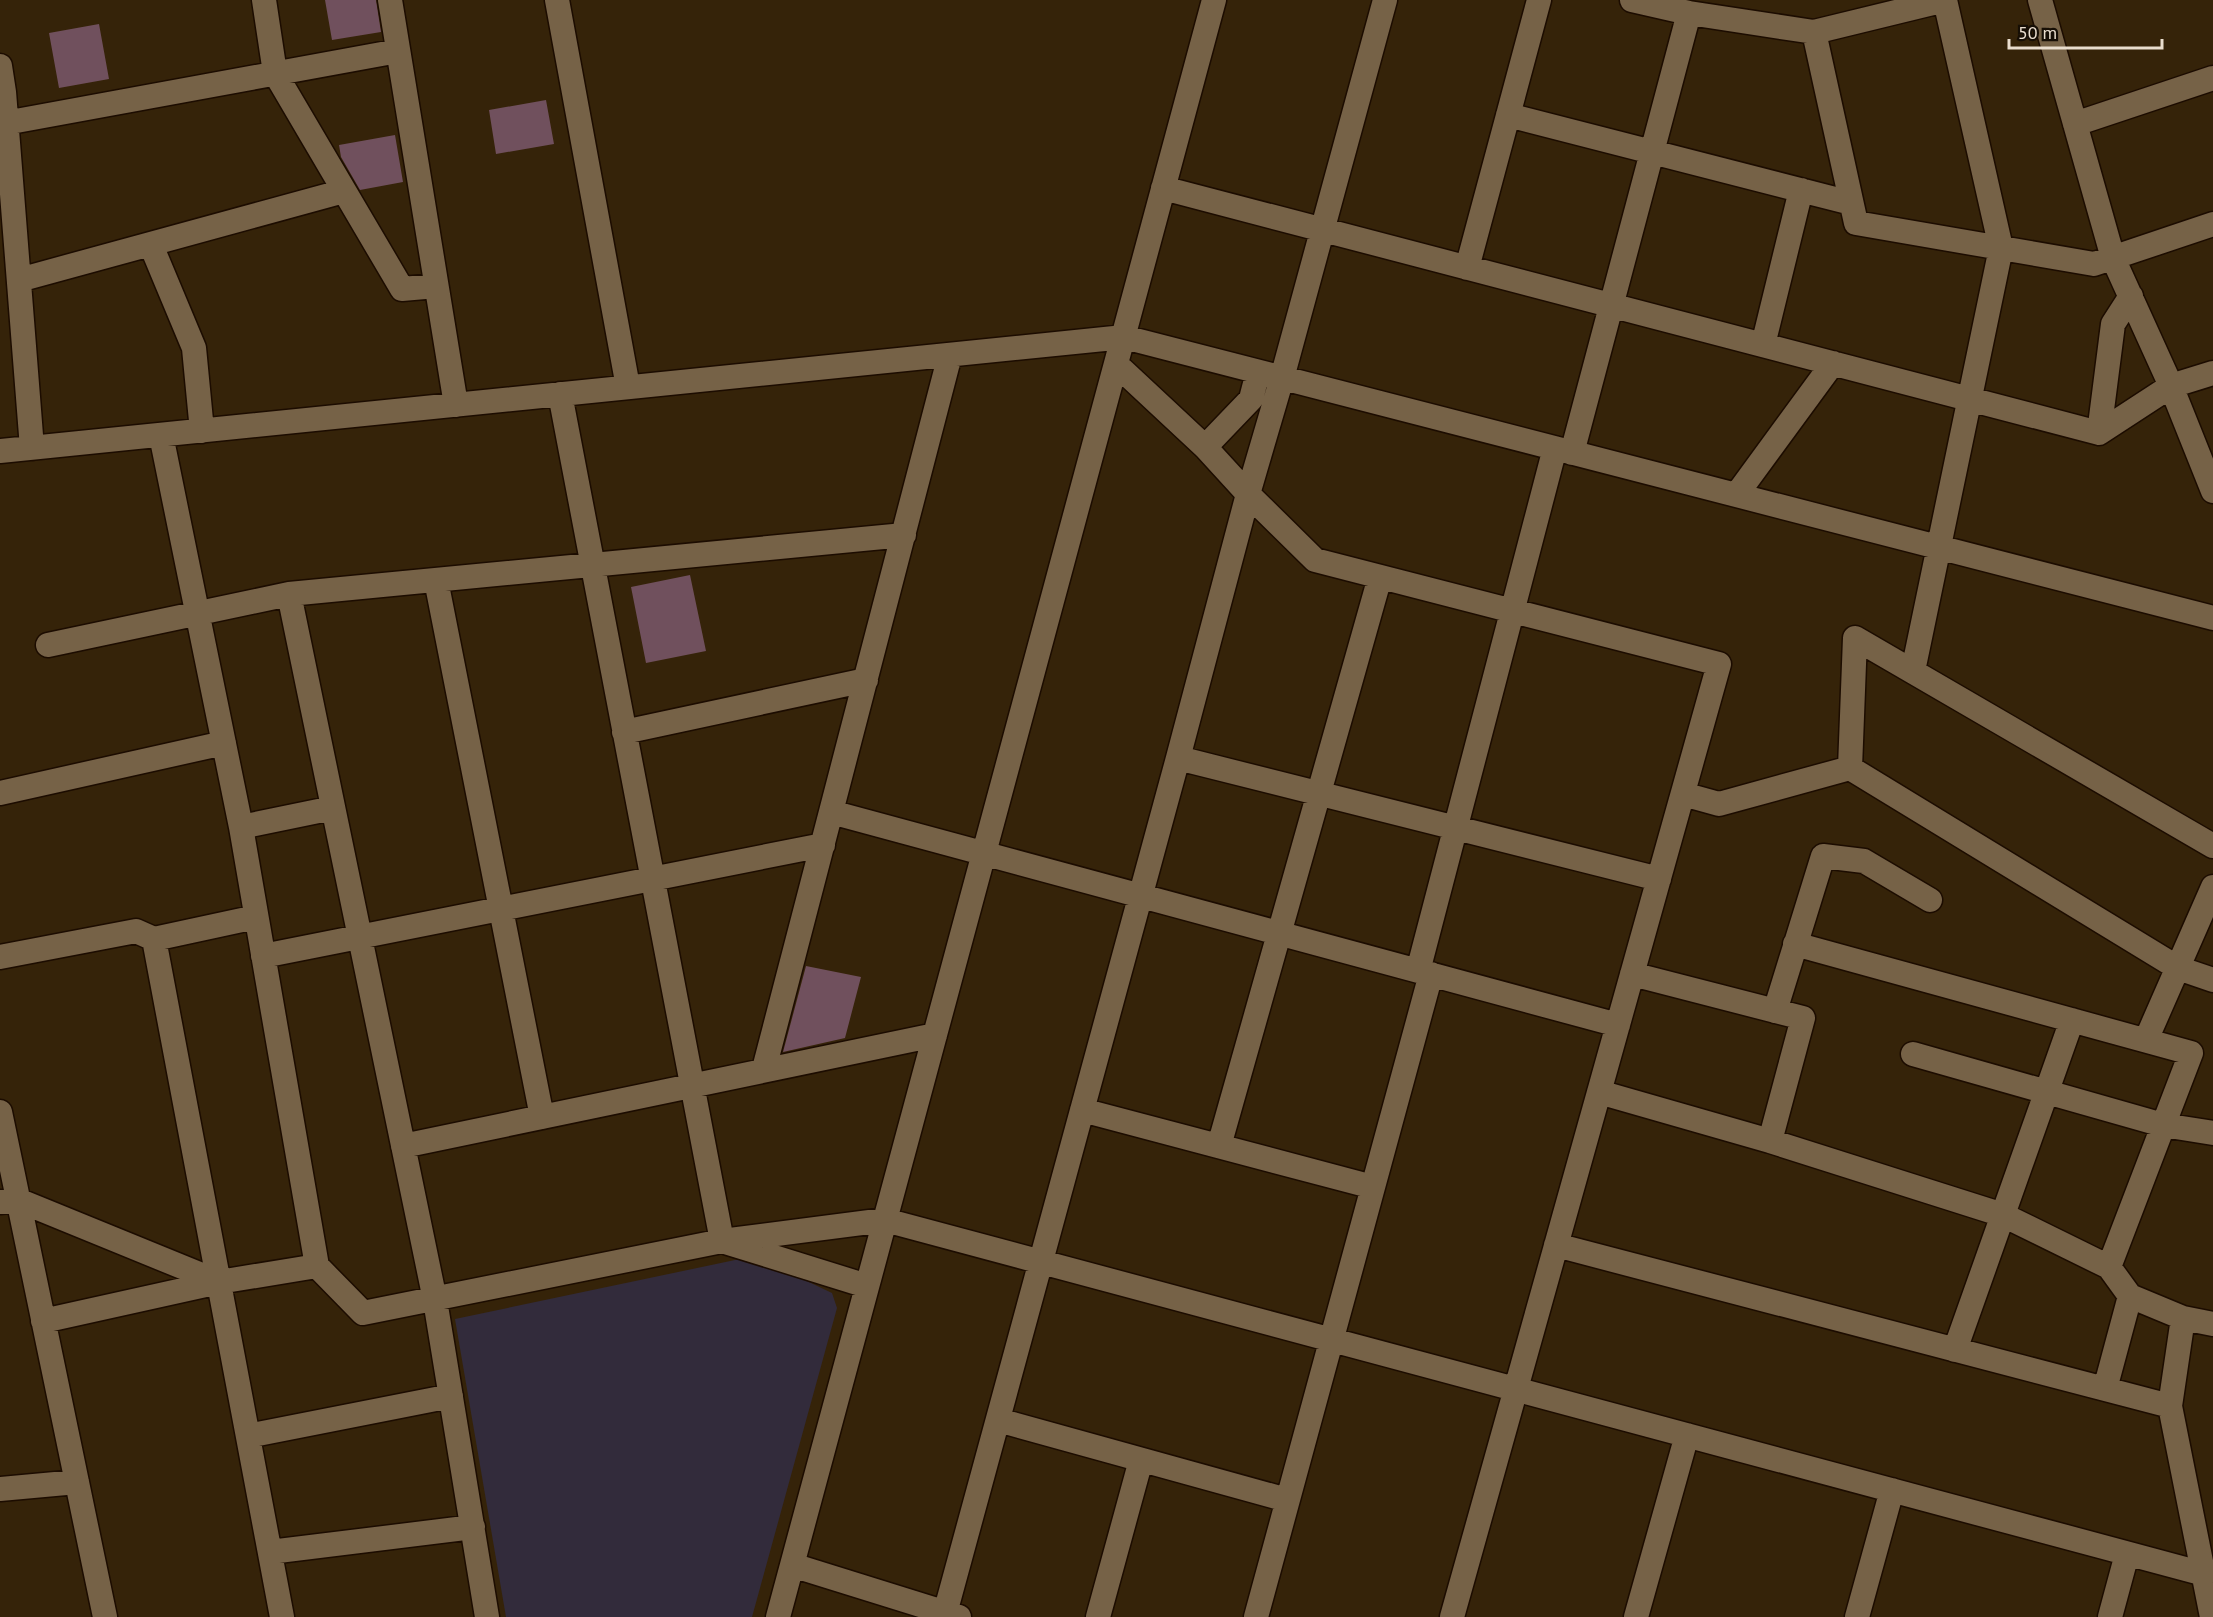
<svg xmlns="http://www.w3.org/2000/svg" width="2213" height="1617" font-family="'PT Sans',sans-serif">
  <style>
    .education { fill: #322b3b }
    .building { fill: #70505d }
    .lines { fill: none; stroke-linecap: round; stroke-linejoin: round }
    .minor-casing { stroke: #1c0c00; stroke-width: 27 }
    .minor { stroke: #766247; stroke-width: 24 }
  </style>
  <rect width="100%" height="100%" fill="#352309"/>
  <path class="education" d="M754 1256 832 1293 837 1308 752 1617H506L455 1319Z"/>
  <path class="building" d="M325 0H376L381 32 332 40Z
    M99 24 109 79 59 88 49 33Z
    M546 100 554 144 496 154 489 110Z
    M395 135 403 182 360 190 341 157 339 145Z
    M690 575 706 651 646 663 631 587Z
    M806 966 861 977 845 1038 783 1052Z"/>
  <g class="lines">
    <g class="minor-casing">
      <path id="minor" d="M264 0 275 73 402 289 436 286
        M390 0 456 405
        M557 0 628 387
        M1632 0 1689 13 1814 32 1945 0
        M2040 0 2113 258 2171 386 2213 491
        M1814 32 1856 223 2094 264 2213 224
        M0 66 4 92 32 448
        M1508 115 1851 203
        M0 124 398 51
        M2075 124 2213 78
        M1163 188 2099 433 2171 386 2213 373
        M151 245 194 348 202 431
        M1467 268 1539 0
        M19 280 344 191
        M1763 345 1801 190
        M1116 364 1205 447 1248 494 1315 560 1719 664 1452 1617
        M560 394 722 1241 867 1286
        M2099 433 2113 324 2131 296
        M161 435 241 827 317 1266 363 1313 722 1241 885 1220 2204 1574
        M1205 447 1251 399 1258 372
        M0 451 1124 337 2213 618
        M1572 453 1689 13
        M1737 494 1833 363
        M436 580 542 1117
        M289 594 435 1300 487 1617
        M48 645 289 594 904 535
        M1913 671 2001 248 1945 0
        M624 732 866 680
        M1178 758 1659 879
        M1850 768 1855 638 2213 846
        M0 793 224 743
        M1683 794 1719 804 1850 768 2178 968 2213 980
        M831 812 1618 1025
        M241 827 333 808
        M154 939 282 1617
        M1795 944 2191 1053 2109 1267
        M263 956 823 845
        M0 957 136 931 154 939 256 917
        M1418 971 1555 448
        M1632 974 1803 1018 1770 1141
        M1775 1011 1823 856 1864 861 1930 900
        M2146 1040 2213 887
        M1913 1054 2163 1125 2213 1133
        M764 1069 950 355
        M1599 1092 1770 1141 2003 1215 2109 1267 2130 1296 2183 1318 2213 1324
        M1082 1110 1373 1187
        M0 1112 105 1617
        M403 1146 935 1035
        M1219 1146 1380 577
        M0 1202 18 1200 219 1282
        M1556 1245 2170 1406
        M2183 1318 2170 1406 2212 1617
        M43 1321 219 1282 317 1266
        M1955 1350 2072 1020
        M2105 1389 2130 1296
        M998 1420 1287 1500
        M248 1436 451 1396
        M0 1489 77 1482
        M270 1552 473 1527
        M792 1565 959 1617
        M778 1617 1214 0
        M944 1617 1178 758 1248 494 1282 378 1385 0
        M1098 1617 1141 1460
        M1256 1617 1431 974
        M1636 1617 1687 1435
        M1857 1617 1892 1490
        M2110 1617 2127 1554"/>
    </g>
    <use href="#minor" class="minor"/>
  </g>
  <path d="M2009 39v9h153v-9" fill="none" stroke="#e9ddce" stroke-width="3"/>
  <text x="2018" y="39" font-size="18" fill="#e9ddce" stroke="#160e05" stroke-width="4.5" paint-order="stroke">50 m</text>
</svg>
